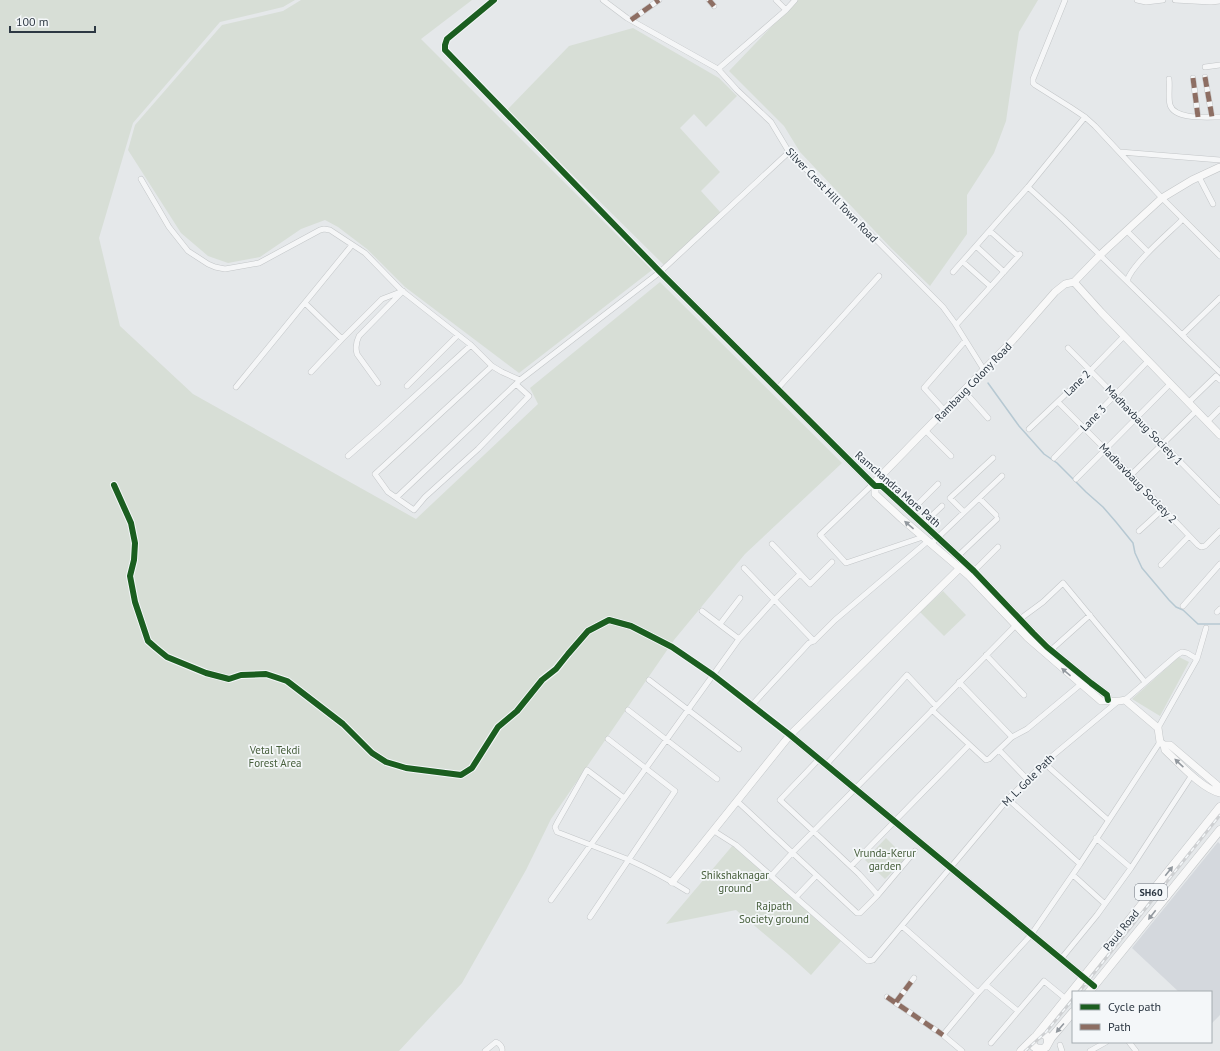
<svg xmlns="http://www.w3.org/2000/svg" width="1220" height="1051" font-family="'PT Sans',sans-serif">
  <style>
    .built { fill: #d4d8dd }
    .green { fill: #d7ded6 }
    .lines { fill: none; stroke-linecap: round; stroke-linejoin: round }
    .stream { stroke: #b6c8d2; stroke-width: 1.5 }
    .street-casing { stroke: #c3c6c8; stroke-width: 6 }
    .secondary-casing { stroke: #c3c6c8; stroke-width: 8 }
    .primary-casing { stroke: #c2c5c7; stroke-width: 9 }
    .street { stroke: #f5f6f7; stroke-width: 5 }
    .secondary { stroke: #f8f8f8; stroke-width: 7 }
    .primary { stroke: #f8f8f8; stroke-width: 8 }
    .rail-casing { stroke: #ced0d2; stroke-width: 3 }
    .rail { stroke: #f4f7f9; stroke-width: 1.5; stroke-dasharray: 4.5; stroke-linecap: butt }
    .quiet { stroke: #8d6e63; stroke-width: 5; stroke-dasharray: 10 5; stroke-linecap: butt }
    .cycleway-casing { stroke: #f4f7f9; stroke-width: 8 }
    .cycleway { stroke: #1b5e20; stroke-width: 6 }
    .oneway { fill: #92989e }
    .labels { text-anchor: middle; stroke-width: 3.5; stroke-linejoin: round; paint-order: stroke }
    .shield { fill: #f4f7f9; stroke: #69717a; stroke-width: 1 }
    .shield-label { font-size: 10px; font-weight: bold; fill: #2d3843 }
    .street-label { font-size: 11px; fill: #2d3843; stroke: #f4f7f9 }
    .park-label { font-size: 11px; fill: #465e3b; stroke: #f4f7f9 }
  </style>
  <rect width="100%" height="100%" fill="#e5e8ea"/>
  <path class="built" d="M1218 842 1220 844V1015L1212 1023 1211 992H1179L1132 948Z"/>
  <path class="green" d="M0 0H295L283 7 220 22 133 123 99 238 120 326 193 394 416 519 538 404 530 388 660 282 842 463 745 554 674 640 551 819 526 870 462 983 399 1051H0Z
    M301 0H472L421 39 652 270 519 373 405 287 367 249 338 227 325 220 301 229 260 257 228 263 208 256 181 233 128 150 135 125 222 25 283 11Z
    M797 0H1038L1019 32 1006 121 994 153 967 195V234L930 286 891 248 800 152 784 126 729 71Z
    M633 28 719 78 737 96 706 127 694 114 680 128 720 172 701 191 721 213 664 265 507 110 569 46Z
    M943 591 966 615 944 636 920 612Z
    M1179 657 1189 662 1160 716 1132 699Z
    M886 838 906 858 885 879 865 860Z
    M733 845 841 941 811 975 788 954 736 910 666 924Z"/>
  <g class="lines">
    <path class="stream" d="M988 383 1019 426 1044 454 1057 463 1086 492 1103 507 1116 522 1133 543 1135 553 1142 568 1169 600 1176 607 1183 610 1198 624H1220"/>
    <g class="street-casing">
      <path id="street" d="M494 0 447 39 445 45V50L660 272
        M603 0 627 18 718 69 737 90 771 122 789 152 943 307 954 322 984 370
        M709 0 714 6
        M776 0 786 10
        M1065 0 1033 79V83L1035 85 1070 107 1085 117 1095 126 1162 198 1220 256
        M1137 0 1146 2 1163 0
        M1175 0 1211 2 1220 1
        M631 20 659 0
        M1205 67 1220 65
        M718 69 786 10 795 0
        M1205 77 1212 117
        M1193 78 1198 117
        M1169 79C1170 87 1168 97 1170 105 1175 120 1208 117 1220 117
        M1120 152 1220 160
        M1199 177 1213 204
        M141 179 169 227 188 251 208 264 215 267 225 269 259 263 320 230 324 229 330 230 365 253 401 290 471 345 492 366 502 372 520 380 660 272 789 152
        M1028 187 1064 220 1220 372
        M990 231 1018 256
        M1127 231 1146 250
        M976 246 1004 272
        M963 262 990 286
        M953 272 1028 187 1085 117
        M1127 281C1132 264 1169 233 1183 219
        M305 303 342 339
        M956 325 1020 254
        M1182 335 1220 298
        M1068 348 1220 502
        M492 366 375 474 388 492 414 510 425 497 478 449 529 396 516 384
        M311 372 342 339 382 299 403 291
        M378 383 357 354C355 347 356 342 359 336L401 293
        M407 386 458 335
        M236 387 352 245
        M778 388 879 276
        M964 391 988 418
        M1058 402 1131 475 1198 545 1201 547 1205 546 1220 531
        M1188 403 1216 376 1220 380
        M945 411 924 388 965 341
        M1207 422 1220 409
        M1029 429 1091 370 1124 336
        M926 431 951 456
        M348 456 380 428 471 345
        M1054 458 1148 361
        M1131 475 1196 411
        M1076 479 1170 384
        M873 484 820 535 846 563 923 537
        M114 485 131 523 135 543 134 560 130 576 135 602 148 641 156 648 167 657 206 673 229 679 241 675 266 674 287 681 343 724 372 753 386 762 406 768 461 775 472 768 498 727 517 711 542 680 556 669 568 654 588 631 609 620C616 622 625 623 632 626 690 652 741 697 790 735
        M397 497 518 382
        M979 498 996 515
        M910 512 938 484
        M964 512 950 498 993 458
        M923 524 942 506
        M1139 531 1163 509
        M772 544 810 584 832 562
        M931 544 1002 476
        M958 556 997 519
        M1161 565 1189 536
        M744 568 814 641 809 643 752 705
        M974 571 998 547
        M1183 606 1220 564
        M702 611 739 639
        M1217 612 1220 609
        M720 624 740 598
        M814 641 835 620 928 541
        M1051 650 1090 615
        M986 655 1024 695
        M649 680 739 749
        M1125 700 1177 655 1182 652 1187 653 1197 659
        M628 710 717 779
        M932 710 986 760 989 759 1012 737 959 682
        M1158 728 1197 659 1206 628
        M1012 737 1027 729 1081 684
        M999 750 1027 779
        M819 759 780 800 859 874 878 895
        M1044 763 1108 820
        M826 765 907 675 936 706
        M624 798 587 770 557 823 555 827 557 832C580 841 604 850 627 859 647 868 668 879 687 891
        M1008 799 1080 864
        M737 801 857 913H860L877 896 915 851
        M714 831 736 845 868 961 873 960 1008 799 1044 763 1116 703
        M1096 838 1131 868
        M851 866 969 745
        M1073 875 1105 904
        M771 876 792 853 1016 625 1020 619 1043 602 1063 583 1145 682
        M796 897 816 876
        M551 900 739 639 775 599 800 574
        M590 917 675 791 608 739
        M902 926 978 993
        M1061 959 1097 915 1131 868 1192 775
        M986 985 1018 1011
        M887 997 943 1035
        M896 1002 914 978
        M1129 1042 1136 1051
        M991 1043 1044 981 1066 999
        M1060 1045 1062 1051
        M485 1051 496 1042C499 1043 503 1047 502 1051
        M962 1051 943 1035 978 993 1031 935 1080 864 1160 742
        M1090 1051 1106 1042"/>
    </g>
    <g class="secondary-casing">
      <path id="secondary" d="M660 272 873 484 875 486H882L974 571 1033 633 1047 647 1091 683 1107 695 1108 700
        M1074 282 1101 312 1220 435
        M873 484 1013 340 1055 292 1065 284 1074 282 1100 255 1162 198 1192 180 1220 167
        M875 486V494L902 519 969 576 1028 638 1101 701C1110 700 1115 703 1125 700L1158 728 1160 742 1164 745H1170L1217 785 1220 790
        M790 735 1094 986
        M1164 745 1165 750C1179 763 1202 789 1220 793
        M672 882 790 735 962 566"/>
    </g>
    <g class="primary-casing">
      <path id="primary" d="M1089 992 1220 830
        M1037 1035 1220 807
        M1042 1049C1018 1048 1048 1020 1048 1043
        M1021 1051 1034 1038
        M1038 1051 1046 1047 1051 1038 1073 1012"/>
    </g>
    <use href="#street" class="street"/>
    <use href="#secondary" class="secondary"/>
    <use href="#primary" class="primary"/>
    <g class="rail-casing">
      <path id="rail" d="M1079 992 1220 815
        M1025 1051 1046 1032 1073 999"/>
    </g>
    <use href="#rail" class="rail"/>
    <path class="quiet" d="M709 0 714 6
      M631 20 659 0
      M1205 77 1212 117
      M1193 78 1198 117
      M887 997 943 1035
      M896 1002 914 978"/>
    <g class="cycleway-casing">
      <path id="cycleway" d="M494 0 447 39 445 45V50L660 272 873 484 875 486H882L974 571 1033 633 1047 647 1091 683 1107 695 1108 700
        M114 485 131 523 135 543 134 560 130 576 135 602 148 641 156 648 167 657 206 673 229 679 241 675 266 674 287 681 343 724 372 753 386 762 406 768 461 775 472 768 498 727 517 711 542 680 556 669 568 654 588 631 609 620 631 626 672 647 713 675 790 735 1094 986"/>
    </g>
    <use href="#cycleway" class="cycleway"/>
  </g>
  <defs><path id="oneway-solid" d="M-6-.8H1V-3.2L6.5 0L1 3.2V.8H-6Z"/></defs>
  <g class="oneway">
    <use href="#oneway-solid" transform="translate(909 525) rotate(-140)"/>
    <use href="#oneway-solid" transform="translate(1066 672) rotate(-140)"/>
    <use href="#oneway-solid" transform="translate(1179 763) rotate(-137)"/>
    <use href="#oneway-solid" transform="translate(1169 871) rotate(-51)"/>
    <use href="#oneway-solid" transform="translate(1152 915) rotate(128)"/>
    <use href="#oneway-solid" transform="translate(1060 1028) rotate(131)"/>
  </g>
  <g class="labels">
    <rect class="shield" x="1135" y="884" width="32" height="16" rx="3"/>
    <g class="shield-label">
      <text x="1151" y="896">SH60</text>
    </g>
    <g class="street-label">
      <text transform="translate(832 195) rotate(46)" y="4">Silver Crest Hill Town Road</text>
      <text transform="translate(973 382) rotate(-46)" y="4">Rambaug Colony Road</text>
      <text transform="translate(1077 383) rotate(-44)" y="4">Lane 2</text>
      <text transform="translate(1093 418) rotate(-46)" y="4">Lane 3</text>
      <text transform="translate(1144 425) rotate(46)" y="4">Madhavbaug Society 1</text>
      <text transform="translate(1138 483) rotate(46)" y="4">Madhavbaug Society 2</text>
      <text transform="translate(898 489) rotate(41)" y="4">Ramchandra More Path</text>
      <text transform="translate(1028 780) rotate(-45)" y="4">M. L. Gole Path</text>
      <text transform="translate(1121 930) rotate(-51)" y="4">Paud Road</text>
    </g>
    <g class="park-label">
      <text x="275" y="754">Vetal Tekdi<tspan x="275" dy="13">Forest Area</tspan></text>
      <text x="885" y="857">Vrunda-Kerur<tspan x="885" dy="13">garden</tspan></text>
      <text x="735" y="879">Shikshaknagar<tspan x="735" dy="13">ground</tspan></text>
      <text x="774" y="910">Rajpath<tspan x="774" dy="13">Society ground</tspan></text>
    </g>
  </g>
  <rect x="1072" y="991" width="140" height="52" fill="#f4f7f9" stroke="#a4abb0"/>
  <rect x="1080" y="1004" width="20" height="6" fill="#1b5e20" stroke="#a4abb0"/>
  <text x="1108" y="1011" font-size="12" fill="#2d3843">Cycle path</text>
  <rect x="1080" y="1024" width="20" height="6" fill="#8d6e63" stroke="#a4abb0"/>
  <text x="1108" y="1031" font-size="12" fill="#2d3843">Path</text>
  <path d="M10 26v6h85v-6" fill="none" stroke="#2d3843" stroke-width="2"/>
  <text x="16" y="26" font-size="12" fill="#2d3843" stroke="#f4f7f9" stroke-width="3" paint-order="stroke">100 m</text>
</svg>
